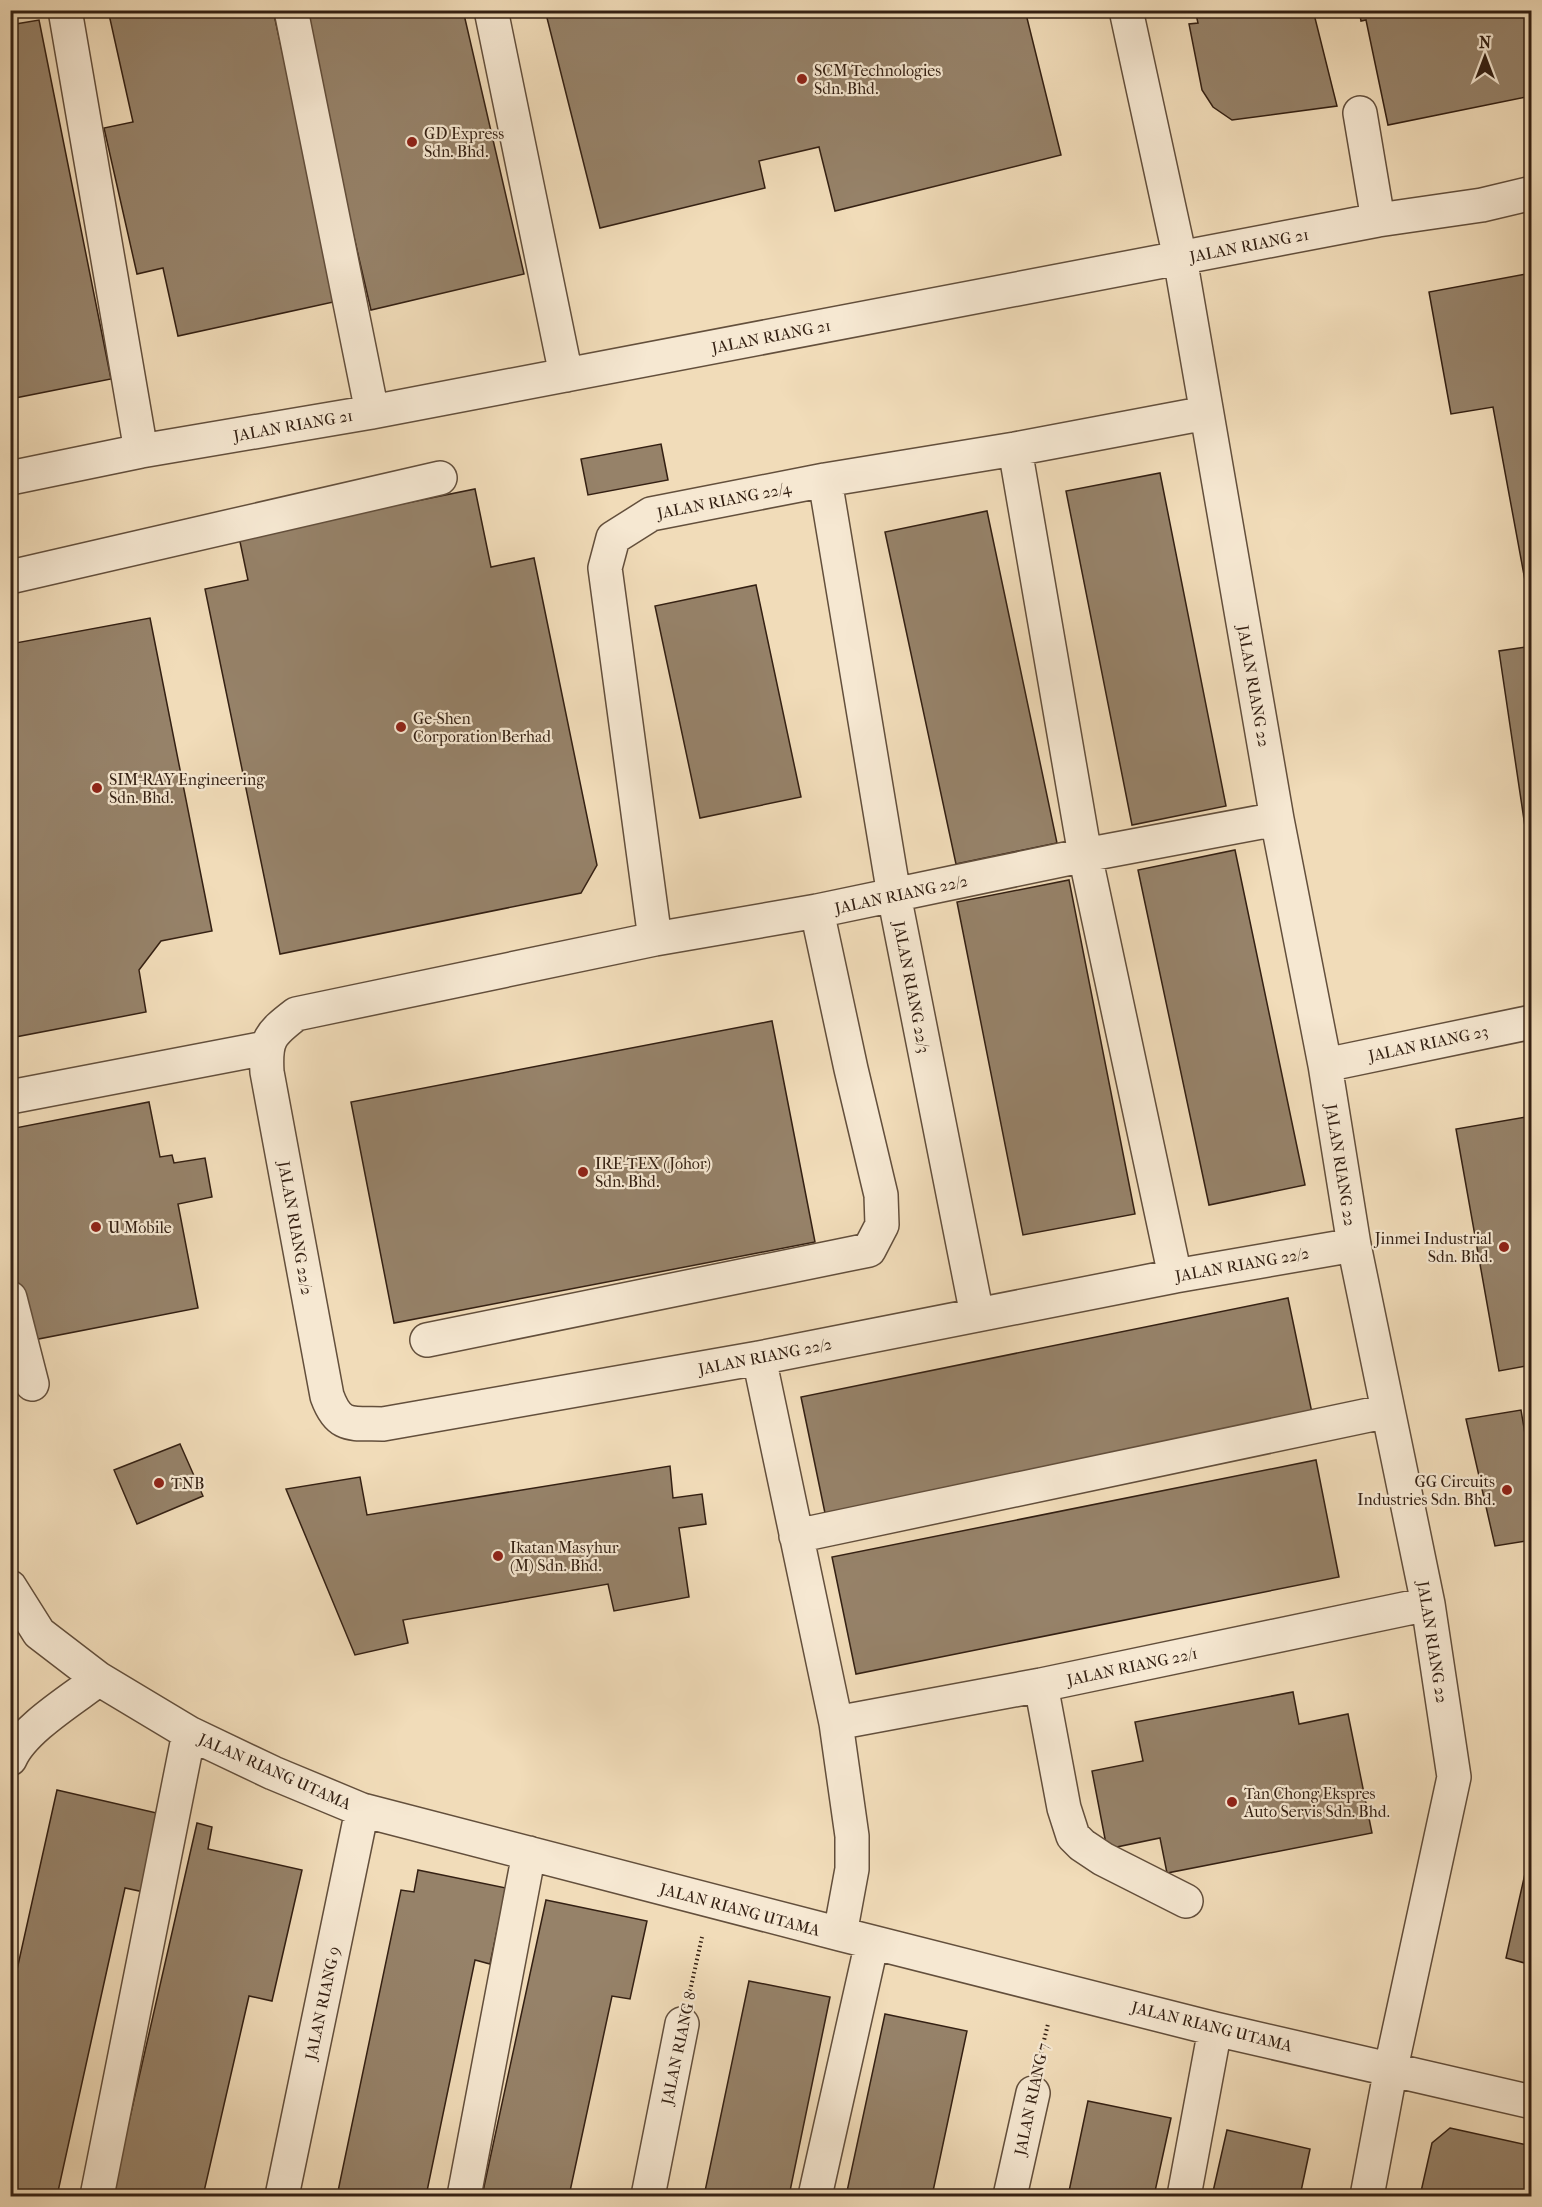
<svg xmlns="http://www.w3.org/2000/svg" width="1542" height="2207" font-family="'IM FELL French Canon',serif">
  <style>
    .building { fill: #968269; stroke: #342013; stroke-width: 1.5 }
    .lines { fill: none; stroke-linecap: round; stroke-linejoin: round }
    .minor-casing { stroke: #634f3c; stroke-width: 36 }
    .path { stroke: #342013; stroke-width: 4; stroke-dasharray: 1.5 3; stroke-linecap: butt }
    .minor { stroke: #f6e8d2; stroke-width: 33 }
    .poi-dot { fill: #8f2418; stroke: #f6e8d2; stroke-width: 2 }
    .labels { text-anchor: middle; stroke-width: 4.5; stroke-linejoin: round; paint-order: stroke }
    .poi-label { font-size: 16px; fill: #342013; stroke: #f6e8d2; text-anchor: start }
    .street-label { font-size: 16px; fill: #342013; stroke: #f6e8d2 }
  </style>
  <rect width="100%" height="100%" fill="#f1dcb9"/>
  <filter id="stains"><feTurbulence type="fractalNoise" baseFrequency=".00333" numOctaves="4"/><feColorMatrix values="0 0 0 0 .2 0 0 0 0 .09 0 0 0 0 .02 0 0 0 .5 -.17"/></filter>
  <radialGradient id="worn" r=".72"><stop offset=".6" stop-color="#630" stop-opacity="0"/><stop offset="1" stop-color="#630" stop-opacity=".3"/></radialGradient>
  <path class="building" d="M108 10H273L338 301 178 336 163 268 137 274 104 128 133 122Z
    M301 10H463L524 274 371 310Z
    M545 10H1025L1061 155 835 211 819 147 759 161 765 188 600 228Z
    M1195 10H1313L1337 106 1232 120 1213 107 1202 90 1189 24 1198 23Z
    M1359 10H1527L1532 30V66L1525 68 1531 96 1388 125 1366 20 1361 21Z
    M39 20 111 379 10 399V25Z
    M1532 273V585L1526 586 1493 407 1451 414 1429 292Z
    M661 444 668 480 588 495 581 459Z
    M1160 473 1226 806 1132 825 1066 491Z
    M475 489 491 567 534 558 597 865 581 893 280 954 205 589 248 580 239 537Z
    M987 511 1057 843 956 864 885 532Z
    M756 585 801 797 700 818 655 606Z
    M150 618 212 931 161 941 139 970 146 1012 10 1038V644Z
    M1532 646V874L1499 651Z
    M1235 850 1305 1185 1209 1205 1138 870Z
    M1069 880 1135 1214 1023 1235 957 902Z
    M772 1021 815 1242 394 1323 351 1102Z
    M149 1102 160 1157 172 1155 174 1163 205 1158 212 1197 178 1204 198 1308 28 1341 10 1250V1129Z
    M1532 1116V1365L1499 1371 1456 1129Z
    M1288 1298 1312 1413 825 1513 801 1397Z
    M1521 1410 1526 1440 1532 1439V1540L1495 1546 1466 1419Z
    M180 1444 203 1496 137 1524 114 1470Z
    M1316 1460 1339 1577 856 1674 832 1557Z
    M670 1466 673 1498 702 1494 706 1524 679 1528 689 1597 614 1611 608 1584 403 1620 408 1643 355 1655 286 1489 360 1477 367 1515Z
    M1293 1692 1299 1724 1348 1714 1372 1833 1167 1873 1160 1838 1107 1849 1092 1771 1143 1761 1135 1722Z
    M57 1790 161 1814 144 1892 125 1888 57 2196H10V2001Z
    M197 1823 212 1827 208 1849 302 1870 272 2001 249 1996 203 2196H112Z
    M1531 1847H1532V1965L1506 1958Z
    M418 1870 506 1888 490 1964 475 1960 426 2196H337L401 1890 414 1892Z
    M546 1900 647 1921 630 1999 612 1996 569 2196H482Z
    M749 1981 830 1997 789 2196H704Z
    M885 2014 967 2031 932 2196H846Z
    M1088 2101 1171 2118 1154 2196H1068Z
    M1450 2128 1532 2146V2196H1420L1432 2143Z
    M1227 2130 1310 2149 1300 2196H1212Z"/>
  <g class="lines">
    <g class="minor-casing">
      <path id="minor" d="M65 10 141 451
        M291 10 372 412
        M491 10 566 375
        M1126 10 1180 258 1277 819 1325 1065 1354 1245 1428 1604 1454 1777 1391 2068 1367 2196
        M1360 113 1378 220
        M1015 449 1085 855 1175 1276
        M10 478 141 451 372 412 1378 220 1482 205 1532 193
        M825 480 894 895 977 1315
        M10 577 440 478
        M1277 819 1085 855 817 911 655 939 296 1014C270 1034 265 1039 267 1072L327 1396C339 1429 352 1423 383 1424L759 1358 1175 1276 1354 1245
        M655 939 605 568 613 538 651 514 825 480 1015 449 1206 413
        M1325 1065 1532 1022
        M10 1097 266 1048
        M10 1298 32 1384
        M427 1340 869 1250 882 1225 881 1195 851 1069 817 911
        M759 1358 836 1723 852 1836V1869L840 1934
        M796 1536 1388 1411
        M10 1587 39 1633 99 1679 189 1733 273 1773 362 1810 840 1934 1215 2029 1532 2102
        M1041 1685 1064 1808 1073 1836 1082 1845 1103 1859 1186 1901
        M836 1723 1041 1685 1428 1604
        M10 1759C23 1729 73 1699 99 1679
        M97 2196 189 1733
        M282 2196 362 1810
        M464 2196 529 1853
        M648 2196 682 2024
        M815 2196 872 1942
        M1010 2196 1033 2093
        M1184 2196 1215 2029"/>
    </g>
    <path class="path" d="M690 1991 702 1937
      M1040 2057 1048 2024"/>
    <use href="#minor" class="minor"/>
  </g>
  <g class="poi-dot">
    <circle cx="802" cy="79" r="6"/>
    <circle cx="412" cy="142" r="6"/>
    <circle cx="401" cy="727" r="6"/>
    <circle cx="97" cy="788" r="6"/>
    <circle cx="583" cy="1172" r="6"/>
    <circle cx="96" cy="1227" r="6"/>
    <circle cx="1504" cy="1247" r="6"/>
    <circle cx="159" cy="1483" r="6"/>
    <circle cx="1507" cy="1490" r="6"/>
    <circle cx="498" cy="1556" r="6"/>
    <circle cx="1232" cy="1802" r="6"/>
  </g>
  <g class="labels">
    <g class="poi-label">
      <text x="814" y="76">SCM Technologies<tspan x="814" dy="18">Sdn. Bhd.</tspan></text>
      <text x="424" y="139">GD Express<tspan x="424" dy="18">Sdn. Bhd.</tspan></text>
      <text x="413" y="724">Ge-Shen<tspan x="413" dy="18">Corporation Berhad</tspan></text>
      <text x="109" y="785">SIM-RAY Engineering<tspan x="109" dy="18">Sdn. Bhd.</tspan></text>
      <text x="595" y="1169">IRE-TEX (Johor)<tspan x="595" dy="18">Sdn. Bhd.</tspan></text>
      <text x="108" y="1233">U Mobile</text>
      <text x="1492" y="1244" text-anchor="end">Jinmei Industrial<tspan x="1492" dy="18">Sdn. Bhd.</tspan></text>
      <text x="1495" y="1487" text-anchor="end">GG Circuits<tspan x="1495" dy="18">Industries Sdn. Bhd.</tspan></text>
      <text x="171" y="1489">TNB</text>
      <text x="510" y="1553">Ikatan Masyhur<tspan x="510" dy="18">(M) Sdn. Bhd.</tspan></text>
      <text x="1244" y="1799">Tan Chong Ekspres<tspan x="1244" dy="18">Auto Servis Sdn. Bhd.</tspan></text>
    </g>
    <g class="street-label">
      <text transform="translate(1249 245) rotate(-11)" y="6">JALAN RIANG 21</text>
      <text transform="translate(771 336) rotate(-11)" y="6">JALAN RIANG 21</text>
      <text transform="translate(293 425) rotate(-10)" y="6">JALAN RIANG 21</text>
      <text transform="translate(724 500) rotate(-11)" y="6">JALAN RIANG 22/4</text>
      <text transform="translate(1254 686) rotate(80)" y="6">JALAN RIANG 22</text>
      <text transform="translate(901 894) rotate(-12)" y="6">JALAN RIANG 22/2</text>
      <text transform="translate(912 987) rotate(79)" y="6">JALAN RIANG 22/3</text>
      <text transform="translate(1428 1043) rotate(-12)" y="6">JALAN RIANG 23</text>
      <text transform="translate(1341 1165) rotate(81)" y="6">JALAN RIANG 22</text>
      <text transform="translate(296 1228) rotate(80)" y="6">JALAN RIANG 22/2</text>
      <text transform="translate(1242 1264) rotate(-10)" y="6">JALAN RIANG 22/2</text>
      <text transform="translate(765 1356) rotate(-11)" y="6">JALAN RIANG 22/2</text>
      <text transform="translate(1433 1642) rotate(81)" y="6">JALAN RIANG 22</text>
      <text transform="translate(1132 1666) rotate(-12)" y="6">JALAN RIANG 22/1</text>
      <text transform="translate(275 1771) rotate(24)" y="6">JALAN RIANG UTAMA</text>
      <text transform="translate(740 1909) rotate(15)" y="6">JALAN RIANG UTAMA</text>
      <text transform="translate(322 2003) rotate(-78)" y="6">JALAN RIANG 9</text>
      <text transform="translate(1212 2026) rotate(14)" y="6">JALAN RIANG UTAMA</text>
      <text transform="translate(678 2048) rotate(-78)" y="6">JALAN RIANG 8</text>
      <text transform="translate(1031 2099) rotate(-78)" y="6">JALAN RIANG 7</text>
    </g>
  </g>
  <rect width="1542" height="2207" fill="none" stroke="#f1dcb9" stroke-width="36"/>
  <rect x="12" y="12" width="1518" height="2183" fill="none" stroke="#342013" stroke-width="3"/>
  <rect x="18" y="18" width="1506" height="2171" fill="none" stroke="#342013" stroke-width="1.5"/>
  <g transform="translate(1485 57)" stroke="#f6e8d2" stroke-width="4.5" paint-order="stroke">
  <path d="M0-4.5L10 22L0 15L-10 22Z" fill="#342013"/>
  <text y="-9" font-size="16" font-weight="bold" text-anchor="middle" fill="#342013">N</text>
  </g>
  <rect width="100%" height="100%" filter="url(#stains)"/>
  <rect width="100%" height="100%" fill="url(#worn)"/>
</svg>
